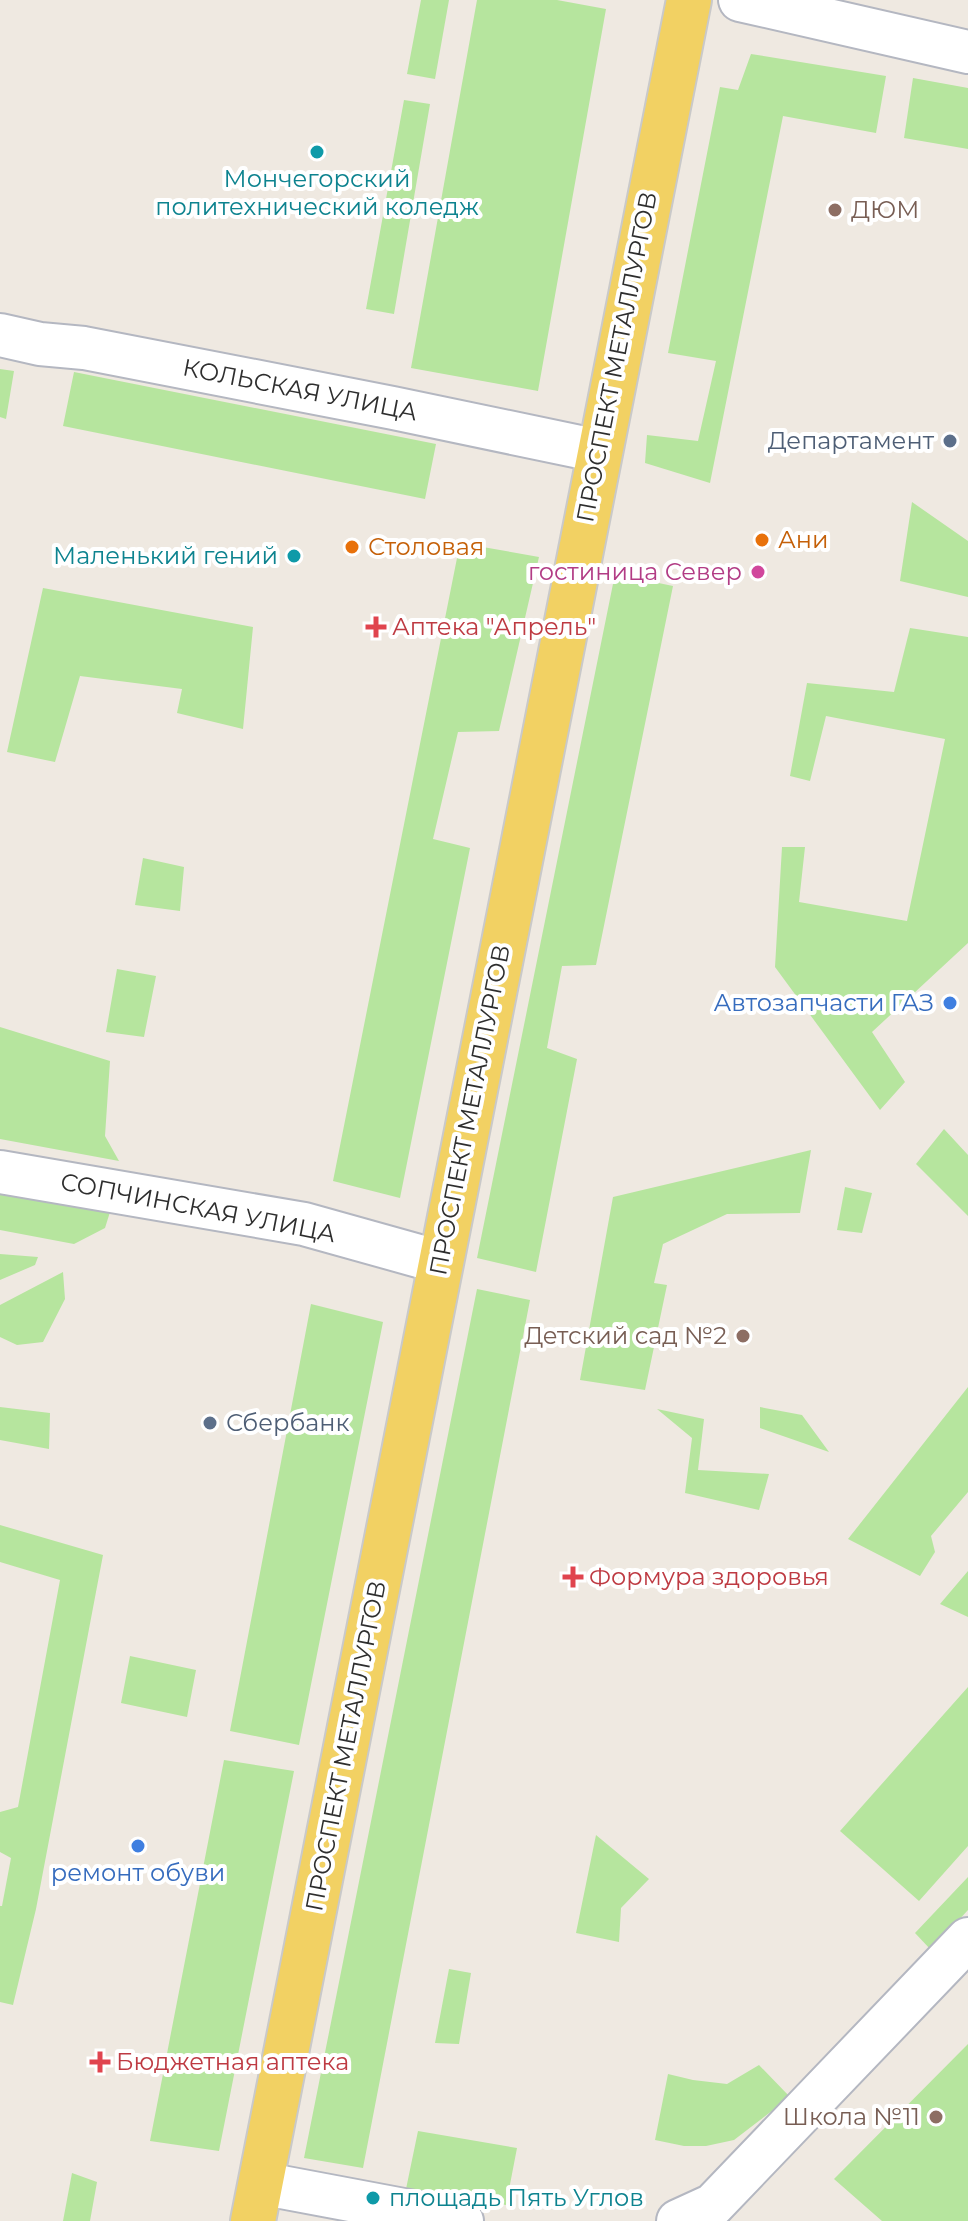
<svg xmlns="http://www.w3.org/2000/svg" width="968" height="2221" font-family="Montserrat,sans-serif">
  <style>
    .green { fill: #b6e59e }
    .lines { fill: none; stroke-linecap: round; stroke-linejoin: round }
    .minor-casing { stroke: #b4b7c1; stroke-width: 46 }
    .major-casing { stroke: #c9c9c9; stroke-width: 48 }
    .minor { stroke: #fff; stroke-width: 42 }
    .major { stroke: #f2d163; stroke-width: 44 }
    .culture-dot { fill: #0f9aa8; stroke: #fff; stroke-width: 3 }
    .education-dot { fill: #8d6e63; stroke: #fff; stroke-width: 3 }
    .service-dot { fill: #5c6f8a; stroke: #fff; stroke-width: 3 }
    .food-dot { fill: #e8710a; stroke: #fff; stroke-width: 3 }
    .hotel-dot { fill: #d1479c; stroke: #fff; stroke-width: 3 }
    .health-dot { fill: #e0444e; stroke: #fff; stroke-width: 3 }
    .shop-dot { fill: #3f7fe0; stroke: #fff; stroke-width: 3 }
    .labels { text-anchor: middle; stroke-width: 8; stroke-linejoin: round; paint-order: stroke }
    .culture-label { font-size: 24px; fill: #0d838f; stroke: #fff }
    .education-label { font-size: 24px; fill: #785e54; stroke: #fff; text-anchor: end }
    .street-label { font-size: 24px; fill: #2e2e2e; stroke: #fff }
    .service-label { font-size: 24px; fill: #4e5e75; stroke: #fff; text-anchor: end }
    .food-label { font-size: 24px; fill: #c56008; stroke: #fff; text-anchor: start }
    .hotel-label { font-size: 24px; fill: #b23c85; stroke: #fff; text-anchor: end }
    .health-label { font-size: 24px; fill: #be3a42; stroke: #fff; text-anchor: start }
    .shop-label { font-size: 24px; fill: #366cbe; stroke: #fff; text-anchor: end }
  </style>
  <rect width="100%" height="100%" fill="#efe9e1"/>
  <path class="green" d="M421 0H449L435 79 407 74Z
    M477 0H557L606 9 538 391 411 368Z
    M751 54 886 76 876 133 783 116 710 483 645 463 647 435 698 441 716 361 668 353 720 87 738 90Z
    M913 78 968 88V149L904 138Z
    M404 100 430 104 394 314 366 309Z
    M0 369 14 371 6 419 0 417Z
    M74 372 436 444 425 499 63 426Z
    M912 502 968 541V597L900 581Z
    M460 543 539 557 499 731 458 732 433 839 470 848 400 1198 333 1181Z
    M615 574 673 586 596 965 562 966 547 1048 577 1059 536 1272 477 1258Z
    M43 588 253 627 243 729 177 713 182 689 80 676 55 762 7 752Z
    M910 628 968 637V943L872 1032 905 1082 880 1110 775 967 782 847H805L799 902 907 921 945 739 826 716 810 781 790 776 807 683 894 692Z
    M143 858 184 867 180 911 135 905Z
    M117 969 156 976 144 1037 106 1032Z
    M0 1027 110 1061 105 1136 119 1161 0 1139Z
    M944 1129 968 1155V1216L916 1164Z
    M811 1150 800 1213 727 1214 663 1244 654 1283 667 1285 645 1390 580 1380 613 1197Z
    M845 1187 872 1193 862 1233 837 1230Z
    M0 1192 110 1212 105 1228 74 1244 0 1230Z
    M0 1254 38 1257 35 1265 0 1280Z
    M63 1272 65 1299 43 1342 17 1345 0 1337V1305Z
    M477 1289 530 1300 363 2168 304 2158Z
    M311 1304 383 1322 299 1745 230 1731Z
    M968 1387V1492L931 1536 935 1552 920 1576 848 1539Z
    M0 1407 50 1413 49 1449 0 1440Z
    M760 1407 802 1415 829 1452 760 1428Z
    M657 1409 704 1419 698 1470 769 1474 759 1510 685 1493 692 1438Z
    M0 1525 103 1555 36 1909 13 2005 0 2002V1906H2L11 1858 0 1852V1812L18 1807 60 1580 0 1562Z
    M968 1571V1617L940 1604Z
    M130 1656 196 1670 187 1717 121 1703Z
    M968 1687V1846L919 1901 840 1831Z
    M224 1760 294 1771 219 2151 150 2141Z
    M596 1835 649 1879 621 1908 619 1942 576 1933Z
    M968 1877V1910L931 1950 915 1933Z
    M449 1969 471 1973 459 2044 435 2043Z
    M968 2044V2221H882L834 2179Z
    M759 2065 790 2097 734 2140 706 2146H684L655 2140 668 2074 693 2080 727 2084Z
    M418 2131 517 2148 506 2205 406 2189Z
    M72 2173 97 2182 90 2221H63Z"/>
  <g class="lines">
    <g class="minor-casing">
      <path id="minor" d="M740 0 968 52
        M0 335 40 344 84 348 393 408 599 451
        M0 1172 304 1224 440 1262
        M260 2183 462 2221
        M678 2221 713 2205 968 1939"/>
    </g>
    <g class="major-casing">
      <path id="major" d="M253 2221 689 0"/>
    </g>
    <use href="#minor" class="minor"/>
    <use href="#major" class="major"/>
  </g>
  <g class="culture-dot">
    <circle cx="317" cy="152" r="8"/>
    <circle cx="294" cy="556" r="8"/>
    <circle cx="373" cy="2198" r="8"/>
  </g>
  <g class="education-dot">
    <circle cx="835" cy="210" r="8"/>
    <circle cx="743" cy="1336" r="8"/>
    <circle cx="936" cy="2117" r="8"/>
  </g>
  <g class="service-dot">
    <circle cx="950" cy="441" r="8"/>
    <circle cx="210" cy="1423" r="8"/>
  </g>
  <g class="food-dot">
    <circle cx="762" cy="540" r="8"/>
    <circle cx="352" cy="547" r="8"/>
  </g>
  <circle class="hotel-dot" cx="758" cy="572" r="8"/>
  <g class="health-dot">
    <path d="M372 615h8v8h8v8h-8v8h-8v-8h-8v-8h8z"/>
    <path d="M569 1565h8v8h8v8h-8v8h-8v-8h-8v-8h8z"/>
    <path d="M96 2050h8v8h8v8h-8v8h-8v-8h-8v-8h8z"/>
  </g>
  <g class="shop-dot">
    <circle cx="950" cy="1003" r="8"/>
    <circle cx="138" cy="1846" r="8"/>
  </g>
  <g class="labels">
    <g class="culture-label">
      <text x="317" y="187">Мончегорский<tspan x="317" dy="28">политехнический коледж</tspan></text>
      <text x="278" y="564" text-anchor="end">Маленький гений</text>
      <text x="389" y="2206" text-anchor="start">площадь Пять Углов</text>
    </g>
    <g class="education-label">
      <text x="851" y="218" text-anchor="start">ДЮМ</text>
      <text x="727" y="1344">Детский сад №2</text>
      <text x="920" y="2125">Школа №11</text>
    </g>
    <g class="street-label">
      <text transform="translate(617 357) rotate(-79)" y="8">ПРОСПЕКТ МЕТАЛЛУРГОВ</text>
      <text transform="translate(300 390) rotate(11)" y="8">КОЛЬСКАЯ УЛИЦА</text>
      <text transform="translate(470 1110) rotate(-79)" y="8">ПРОСПЕКТ МЕТАЛЛУРГОВ</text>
      <text transform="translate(198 1208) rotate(11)" y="8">СОПЧИНСКАЯ УЛИЦА</text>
      <text transform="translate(346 1746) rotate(-79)" y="8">ПРОСПЕКТ МЕТАЛЛУРГОВ</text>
    </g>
    <g class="service-label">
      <text x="934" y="449">Департамент</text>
      <text x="226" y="1431" text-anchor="start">Сбербанк</text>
    </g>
    <g class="food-label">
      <text x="778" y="548">Ани</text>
      <text x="368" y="555">Столовая</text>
    </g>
    <g class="hotel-label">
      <text x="742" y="580">гостиница Север</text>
    </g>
    <g class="health-label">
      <text x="392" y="635">Аптека "Апрель"</text>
      <text x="589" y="1585">Формура здоровья</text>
      <text x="116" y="2070">Бюджетная аптека</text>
    </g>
    <g class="shop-label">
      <text x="934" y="1011">Автозапчасти ГАЗ</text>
      <text x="138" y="1881" text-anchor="middle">ремонт обуви</text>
    </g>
  </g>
</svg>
